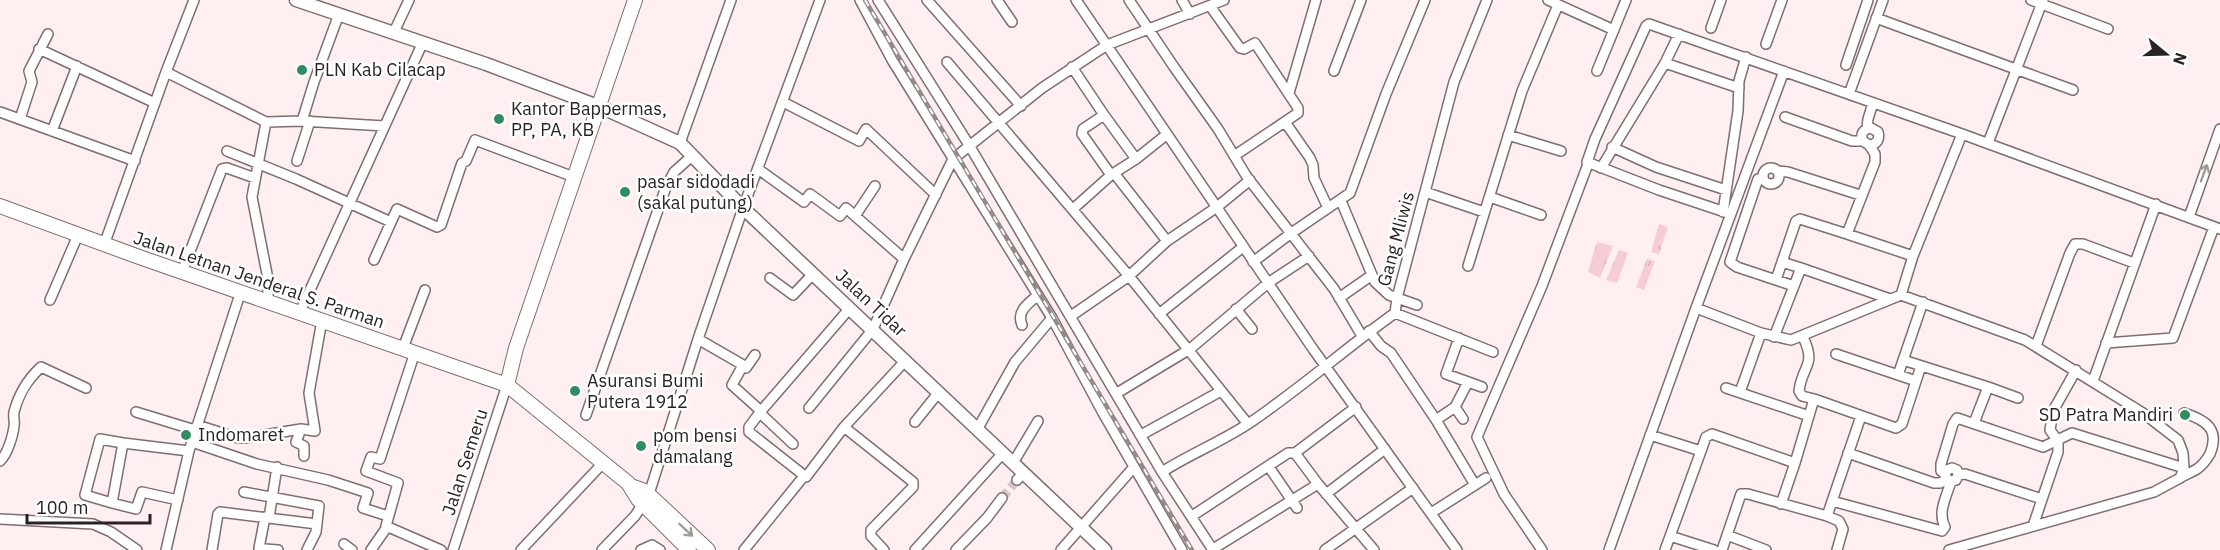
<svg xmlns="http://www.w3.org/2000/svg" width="2220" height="550" font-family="'IBM Plex Sans',sans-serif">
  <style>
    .grass { fill: url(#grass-tufts) }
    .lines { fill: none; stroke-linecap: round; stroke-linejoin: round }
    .minor-tunnel { stroke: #d4c6c8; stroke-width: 9; stroke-dasharray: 9 4.5; stroke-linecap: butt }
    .minor-casing { stroke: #7f6e70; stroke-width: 12 }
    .tertiary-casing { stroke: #7f6e70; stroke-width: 15 }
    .secondary-casing { stroke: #7f6e70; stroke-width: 16 }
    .minor { stroke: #fff; stroke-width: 9 }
    .tertiary { stroke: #fff; stroke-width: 12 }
    .secondary { stroke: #fff; stroke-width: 14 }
    .rail-casing { stroke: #958a8b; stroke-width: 4.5 }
    .rail { stroke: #fff; stroke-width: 2; stroke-dasharray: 7; stroke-linecap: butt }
    .oneway { stroke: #9f9c9c }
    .poi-dot { fill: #328c62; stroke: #fff; stroke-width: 2 }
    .labels { text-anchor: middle; stroke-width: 5; stroke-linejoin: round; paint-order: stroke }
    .poi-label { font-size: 18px; fill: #2a2324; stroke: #fff; text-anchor: start }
    .street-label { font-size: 18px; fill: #2a2324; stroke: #fff }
  </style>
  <defs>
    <pattern id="grass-tufts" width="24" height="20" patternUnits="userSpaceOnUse" patternTransform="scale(1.5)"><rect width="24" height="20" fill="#f6cdd3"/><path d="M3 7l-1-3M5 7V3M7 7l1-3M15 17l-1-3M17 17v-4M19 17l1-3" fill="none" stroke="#d3b0b5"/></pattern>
  </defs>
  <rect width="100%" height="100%" fill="#ffeff1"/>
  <path class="grass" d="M1659 224 1668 227 1659 254 1651 252Z
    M1597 242 1613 246 1600 278 1588 272Z
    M1619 250 1628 253 1617 283 1606 280Z
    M1647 259 1655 261 1644 290 1636 287Z"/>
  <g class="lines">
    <path class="minor-tunnel" d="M1002 498 1017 480"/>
    <g class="minor-casing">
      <path id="minor" d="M860 0 892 60 1052 318 1103 413 1182 550
        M878 0 969 145 1162 472 1213 550
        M927 0 1021 106
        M997 0 1012 22
        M1076 0 1313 349 1457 550
        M1129 0 1174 67 1218 129 1247 177 1334 289 1362 336
        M1182 0 1190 14
        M1548 0 1614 30
        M2031 0 2108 29
        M1210 6 1240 48 1244 49 1255 43 1298 108V113L1295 115 1234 156
        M1876 18 2073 90
        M1711 28 1721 0
        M394 32 409 0
        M1766 44 1782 0
        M39 49 155 103
        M947 62 1129 276 1248 424
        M1665 63 1679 34
        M1846 65 1868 0
        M1072 67 1104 115 1136 159
        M1334 71 1361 0
        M1597 71 1626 0
        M166 72 266 122
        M1289 93 1316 0
        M1849 94 1883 0
        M783 102 859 141 866 129 936 195
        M0 112 135 161
        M1104 115 1083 129 1082 134 1111 175
        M1785 117 1852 141H1863L1869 145C1877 145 1880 139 1878 132L1871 128C1863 129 1860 134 1863 141
        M20 119 32 82 29 71 48 34
        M302 121 314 82 339 14
        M1285 122 1310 158 1313 165 1314 178 1328 208
        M1867 128 1868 119 1873 103
        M52 131 77 66
        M1508 135 1561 151
        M680 143 731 0
        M1988 143 2043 0
        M1612 147 1656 167 1726 190
        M227 151 296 179 391 222
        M297 161 310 121
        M1763 176a8 8 0 1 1 16 0a8 8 0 1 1-16 0Z
        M1601 168 1665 63 1739 88
        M758 169 804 202 810 194 840 216 846 208 904 259
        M1778 171 1788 172 1860 195
        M1114 173 1167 241
        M1758 179 1730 262 1737 267 1776 280
        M1425 192 1484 212
        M1490 197 1541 215
        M1341 201 1375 282 1389 295 1417 305
        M1073 209 1111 175 1136 159 1166 135
        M1723 212 1738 111 1739 81 1746 57
        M1731 214 1659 190 1587 162 1595 139 1646 26 1649 24 1962 134 2220 229
        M855 216 875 186
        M2189 217 2220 129
        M1847 234 1913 256
        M104 245 166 72 194 0
        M374 260 397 209 437 227 441 225 462 163 466 161 475 140 574 177
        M1253 262 1290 234 1350 193 1386 94 1425 0
        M1782 262 1776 280 1794 286
        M1468 266 1522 91 1558 5
        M1801 268 1890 299
        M182 272 222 169 227 168 255 178
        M770 278 793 295 813 274
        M1901 295 2025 340 2143 413 2178 440 2183 453 2184 468 2180 478 2154 492 1949 550
        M1339 298 1372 275
        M50 300 78 235
        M268 302V279L252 197 266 122 302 121 384 126
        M1696 308 1761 333 1791 340 1901 295 1913 256 1962 134
        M1236 309 1252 329
        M300 312 423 42
        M1395 313 1493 352
        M1159 314 1243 247
        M1071 316 1129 276 1167 241 1217 207 1250 180
        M1022 325C1016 311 1029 303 1038 295
        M1369 331 1381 346 1391 353 1436 420 1475 485
        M1774 337 1801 268 1782 262 1796 221 1800 219 1847 234 1875 162V154L1869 145
        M1459 338 1446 374 1482 387
        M698 339 743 365 732 385 761 411 850 308
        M2106 343 2173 338 2214 227
        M2036 346 2070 253 2075 244H2083L2134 263
        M403 348 425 290
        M415 352 380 459 371 457 366 471 398 483 386 526 441 550
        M1836 354 1916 381
        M1903 360 1988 387 1974 423
        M743 365 746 368 755 355
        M1898 375 1923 302
        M2093 381 2156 204
        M1988 387 2018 398
        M1726 388 1809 416
        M1740 392 1761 333
        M1117 393 1190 349 1268 283 1309 256
        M1814 399 1896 428 1902 424 1921 366
        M809 408 873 329 904 259 953 159 1042 88 1107 45 1224 0
        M761 411 749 427V432L806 477 844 427 906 360
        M136 412 195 430
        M760 413 793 444
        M586 415 666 187 674 172 692 156
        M1463 419 1455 407 1468 382
        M1436 420 1455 407
        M915 422 939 392
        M197 425 238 438H246L301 429
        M844 427 913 482V487L871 530V536L884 550
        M978 428 1015 362 1052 318
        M1141 435 1221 391
        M1650 435 1701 451 1665 550
        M192 442 257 464 328 480 368 493 363 508 388 516
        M1701 451 1706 437 1712 434 1795 463 1814 399 1802 396 1799 391C1802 365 1817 366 1803 337
        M1295 453 1318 484 1374 550
        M1848 453 1934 483H1940L1947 479
        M304 456V446L296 442 301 429 315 431 309 393 322 320
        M0 461C7 455 13 436 14 426 15 421 13 417 14 412 19 393 27 380 41 367L86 388
        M1013 463 1038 421
        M1269 467 1297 508
        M1162 472C1190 454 1223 441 1251 422 1301 388 1346 348 1395 313L1397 298 1454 82 1487 0
        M1945 474 1941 471V464L1953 424 1957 418 2043 447 2072 433 2184 468
        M1958 475 1957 470 1952 468 1947 470 1945 474 1947 479 1951 481 1956 480 1958 475 1965 474 2042 499
        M2180 478C2185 475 2192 472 2197 469 2203 465 2207 459 2210 454 2220 429 2206 420 2184 413
        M1017 480 1023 473
        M244 492 319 506 316 532 307 550
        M1326 494 1385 449
        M178 500 142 492 136 509 112 503 123 443 189 451
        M1832 501 1942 531 1945 527C1937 512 1947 496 1951 481
        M112 503 85 495 100 439 123 443
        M1781 504 1795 463
        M1431 513 1486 478
        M1192 516 1288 453H1295L1356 407
        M265 517 259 548 265 550
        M269 518 277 467
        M0 519 93 524 111 532 137 550
        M2033 526 2058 452V441L2050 430 2053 411 2076 370
        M1727 535 1766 550
        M1670 536 1714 550
        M344 544 352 550
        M265 549 278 550
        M1213 549 1318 484
        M166 550 189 451 241 291
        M212 550 218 514 220 512 317 524
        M371 550 387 527
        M453 550 507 385
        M521 550 604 462
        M602 550 635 516 649 494 698 339 743 208 820 0
        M641 550 652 545 660 550
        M744 550 804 476
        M915 550 1003 453
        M956 550 987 518 1002 498
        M1061 550 1134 467
        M1325 550 1413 488
        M1542 550 1504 494 1477 437 1542 286 1588 164
        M1609 550 1696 308 1784 71
        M1722 550 1741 494H1748L1827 516
        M1837 550 1843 529 1839 521 1827 516 1861 416"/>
    </g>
    <g class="tertiary-casing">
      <path id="tertiary" d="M296 0 486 64 598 106 680 143 743 208 1105 550"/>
    </g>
    <g class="secondary-casing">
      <path id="secondary" d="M0 206 142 258 507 385 628 483 638 499 689 550
        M507 385 516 348 635 0
        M631 486 645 491 708 550"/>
    </g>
    <use href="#minor" class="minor"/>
    <use href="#tertiary" class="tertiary"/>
    <use href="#secondary" class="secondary"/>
    <g class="rail-casing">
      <path id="rail" d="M865 0 1192 550"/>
    </g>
    <use href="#rail" class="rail"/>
  </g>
  <defs><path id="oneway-shaft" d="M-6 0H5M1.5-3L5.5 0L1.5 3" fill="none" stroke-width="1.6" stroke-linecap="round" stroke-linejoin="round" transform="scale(1.5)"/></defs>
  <g class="oneway">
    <use href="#oneway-shaft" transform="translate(2204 173) rotate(-70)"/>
    <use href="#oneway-shaft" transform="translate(686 530) rotate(43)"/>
  </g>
  <g class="poi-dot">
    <circle cx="302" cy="70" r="6"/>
    <circle cx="499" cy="119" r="6"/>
    <circle cx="625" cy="192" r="6"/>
    <circle cx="575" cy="391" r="6"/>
    <circle cx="2185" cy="415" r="6"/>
    <circle cx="186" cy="435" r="6"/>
    <circle cx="641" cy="446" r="6"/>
  </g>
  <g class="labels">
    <g class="poi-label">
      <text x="314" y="76">PLN Kab Cilacap</text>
      <text x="511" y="115">Kantor Bappermas,<tspan x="511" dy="21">PP, PA, KB</tspan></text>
      <text x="637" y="188">pasar sidodadi<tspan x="637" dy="21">(sakal putung)</tspan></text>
      <text x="587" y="387">Asuransi Bumi<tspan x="587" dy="21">Putera 1912</tspan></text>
      <text x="2173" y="421" text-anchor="end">SD Patra Mandiri</text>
      <text x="198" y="441">Indomaret</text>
      <text x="653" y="442">pom bensi<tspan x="653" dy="21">damalang</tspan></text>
    </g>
    <g class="street-label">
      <text transform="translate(1396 239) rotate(-75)" y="6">Gang Mliwis</text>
      <text transform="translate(259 280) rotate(19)" y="6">Jalan Letnan Jenderal S. Parman</text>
      <text transform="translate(871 303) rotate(43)" y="6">Jalan Tidar</text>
      <text transform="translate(465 462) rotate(-72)" y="6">Jalan Semeru</text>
    </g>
  </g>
  <g transform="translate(2166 54) rotate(109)" stroke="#ffffff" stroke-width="4.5" paint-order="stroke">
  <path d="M0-4.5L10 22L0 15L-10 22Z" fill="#2a2324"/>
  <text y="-9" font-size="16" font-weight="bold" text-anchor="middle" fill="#2a2324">N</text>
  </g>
  <path d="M27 514v9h123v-9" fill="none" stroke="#2a2324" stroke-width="3"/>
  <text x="36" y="514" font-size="18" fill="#2a2324" stroke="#ffffff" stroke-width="4.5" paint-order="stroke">100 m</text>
</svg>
